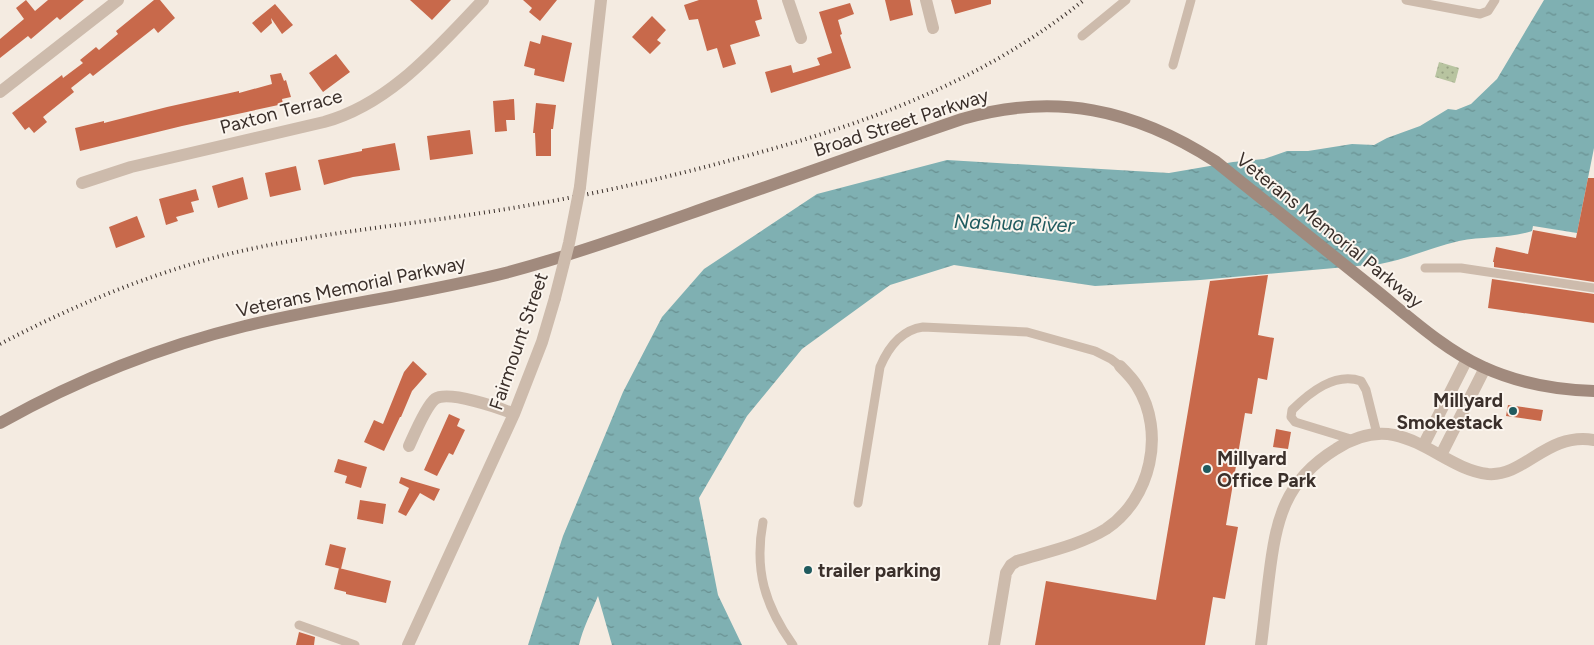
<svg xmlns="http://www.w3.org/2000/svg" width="1594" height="645" font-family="Figtree,sans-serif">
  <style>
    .park { fill: url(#park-dots) }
    .water { fill: url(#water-ripples) }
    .building { fill: #c8694b }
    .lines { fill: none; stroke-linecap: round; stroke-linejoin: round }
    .service { stroke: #cdbbac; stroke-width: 9 }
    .minor { stroke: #cdbbac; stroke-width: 12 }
    .secondary { stroke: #a18a7d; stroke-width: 12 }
    .rail { stroke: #3b302b; stroke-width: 4; stroke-dasharray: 1 4; stroke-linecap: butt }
    .minor-bridge { stroke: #cdbbac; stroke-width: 12 }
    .poi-dot { fill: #1f5a5e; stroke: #fbf5ee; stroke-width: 2 }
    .labels { text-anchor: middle; stroke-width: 4; stroke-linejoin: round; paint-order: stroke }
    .street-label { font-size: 19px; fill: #3b302b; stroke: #fbf5ee }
    .poi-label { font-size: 19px; font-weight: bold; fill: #3b302b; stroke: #fbf5ee; text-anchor: start }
    .water-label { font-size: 20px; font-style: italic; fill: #1f5a5e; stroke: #fbf5ee }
  </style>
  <defs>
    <pattern id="park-dots" width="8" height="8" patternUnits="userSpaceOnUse" patternTransform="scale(1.25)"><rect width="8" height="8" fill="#b8c4a0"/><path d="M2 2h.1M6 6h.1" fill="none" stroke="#97a083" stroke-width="1.8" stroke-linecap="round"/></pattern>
    <pattern id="water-ripples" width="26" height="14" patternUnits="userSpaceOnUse" patternTransform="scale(1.25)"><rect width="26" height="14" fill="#7fb0b2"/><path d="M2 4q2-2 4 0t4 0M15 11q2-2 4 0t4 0" fill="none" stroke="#699091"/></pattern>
  </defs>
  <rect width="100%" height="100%" fill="#f4ebe1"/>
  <path class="park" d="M1439 62 1459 68 1455 83 1435 77Z"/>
  <path class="water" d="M1544 0H1594V148L1577 233 1533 226 1532 231C1508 239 1483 236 1459 241 1432 247 1407 259 1380 264L1200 280 1095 286 954 265 890 285 802 349 747 416 699 498 718 595 742 645H612L598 596C591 613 583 628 579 645H528L563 536 623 392 662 317 704 269 817 194 947 160 1169 173 1233 162 1264 159 1287 151H1308L1352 144 1374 145 1387 138 1420 126 1448 109 1456 110 1471 104 1497 79Z"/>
  <path class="building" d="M26 0 35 11 48 0H84L60 20 57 17 31 39 28 36 0 58V39L24 19 16 8Z
    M154 0H160L175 18 158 33 154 28 93 76 90 73 71 88 74 92 43 117 47 122 34 133 29 127 25 130 12 113 62 75 63 78 83 63 80 60 96 47 99 50 118 34 116 31Z
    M410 0H451L432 20Z
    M523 0H557L540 21 529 12 532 8Z
    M699 0H757L762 19 755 21 760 36 730 45 736 64 723 68 717 48 707 51 698 19 689 20 684 5Z
    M885 0H910L913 15 890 21Z
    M951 0H991V4L955 14Z
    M850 3 854 14 838 20 842 34 840 35 851 68 771 93 765 72 791 65 793 73 820 65 817 58 832 53 819 12Z
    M275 4 293 25 282 34 271 18 272 23 261 33 252 23Z
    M652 16 666 30 657 40 661 43 650 54 632 37Z
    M542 35 572 43 564 82 534 75 535 69 524 66 530 41 540 44Z
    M336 54 350 72 323 92 309 73Z
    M281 73 284 81 286 80 291 97 282 99 283 104 182 126 80 151 75 128 104 121V123L167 107 239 91V93L272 84 270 75Z
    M514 99 515 120H506L507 131 495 132 493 101Z
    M536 103 556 105 553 129H551V156H536L535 133H533Z
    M470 130 473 154 430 160 427 136Z
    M395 143 400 170 353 177 324 185 318 160 362 151V149Z
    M296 166 301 190 270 197 265 173Z
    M243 177 248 199 218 208 212 186Z
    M1588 178H1594V282L1494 267V262H1493L1496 247 1528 254 1533 230 1576 238Z
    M196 189 199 200 191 202 194 212 176 217 178 221 166 225 159 199Z
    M137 216 145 237 116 248 109 227Z
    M1268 275 1258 335 1274 338 1267 380 1258 378 1252 414 1245 413 1226 525 1238 527 1225 599 1213 597 1205 645H1035L1046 581 1156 600 1210 281Z
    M1492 279 1594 294V323L1488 308Z
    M413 361 427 374 412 391 401 417H400L384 451 364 442 374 420 383 424 404 372Z
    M1508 405 1543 410 1541 421 1506 416Z
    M449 414 460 419 457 426 465 430 453 455 449 453 437 476 424 470Z
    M1276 429 1291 432 1288 449 1273 447Z
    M338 459 367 467 361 488 345 483 347 476 334 472Z
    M401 477 413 481 440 489 434 501 420 493 406 516 398 512 409 488 399 483Z
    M360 500 386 504 383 524 357 519Z
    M330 544 346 548 341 569 325 565Z
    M339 568 391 581 386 603 346 594V592L334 589Z
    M299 632 315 637 314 645H296Z"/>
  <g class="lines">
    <path class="service" d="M1406 0 1480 14 1488 11 1495 0
      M1082 36 1126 0
      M1173 65 1191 0
      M1425 268H1461L1594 288
      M1354 440 1295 422 1291 417 1292 410C1310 392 1335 372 1361 381L1366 390 1377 434
      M858 503 880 367C888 348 901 330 923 327L1027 332 1095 351 1111 359 1120 366
      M763 522C754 570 765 606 793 645
      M299 625 355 645"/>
    <path class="minor" d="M788 0 801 38
      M926 0 933 28
      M0 92 118 0
      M82 183 131 167 324 122C390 104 437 48 483 0
      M580 187 601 0
      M409 446C414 435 426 406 435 399 448 390 500 408 514 414
      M1423 446 1467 359
      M1441 455 1485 368
      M408 645 514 414 542 342 555 298
      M994 645 1006 573 1011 565 1017 561C1046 552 1080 545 1106 529 1151 499 1166 432 1137 386 1133 379 1126 372 1120 366
      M1261 645C1264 622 1266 600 1269 577 1276 520 1284 481 1336 449 1353 438 1374 431 1394 435 1428 442 1454 470 1488 474 1525 477 1546 432 1594 440"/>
    <path class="secondary" d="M0 423C77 380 159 347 245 326 333 305 422 294 509 272 579 253 648 228 717 204 799 175 880 147 962 119 1055 92 1134 109 1215 161 1267 203 1320 245 1372 287 1407 315 1442 348 1483 367 1518 383 1556 390 1594 391"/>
    <path class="rail" d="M0 344C61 312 125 284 192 264 285 236 385 228 481 213 567 200 651 182 735 159 861 126 981 83 1084 0"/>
    <path class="minor-bridge" d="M555 298 569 243 580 187"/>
  </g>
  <g class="poi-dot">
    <circle cx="1513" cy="411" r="5"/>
    <circle cx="1207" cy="469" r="5"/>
    <circle cx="808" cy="570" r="5"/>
  </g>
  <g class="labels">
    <g class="street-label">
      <text transform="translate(281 111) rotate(-15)" y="7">Paxton Terrace</text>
      <text transform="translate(901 122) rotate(-18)" y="7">Broad Street Parkway</text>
      <text transform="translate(1330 230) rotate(39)" y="7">Veterans Memorial Parkway</text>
      <text transform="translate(351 286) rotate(-12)" y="7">Veterans Memorial Parkway</text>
      <text transform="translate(518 341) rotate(-71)" y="7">Fairmount Street</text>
    </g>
    <g class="poi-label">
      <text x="1503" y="407" text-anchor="end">Millyard<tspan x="1503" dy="22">Smokestack</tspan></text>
      <text x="1217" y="465">Millyard<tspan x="1217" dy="22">Office Park</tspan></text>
      <text x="818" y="577">trailer parking</text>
    </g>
    <g class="water-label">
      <text transform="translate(1014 223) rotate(2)" y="7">Nashua River</text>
    </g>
  </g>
</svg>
